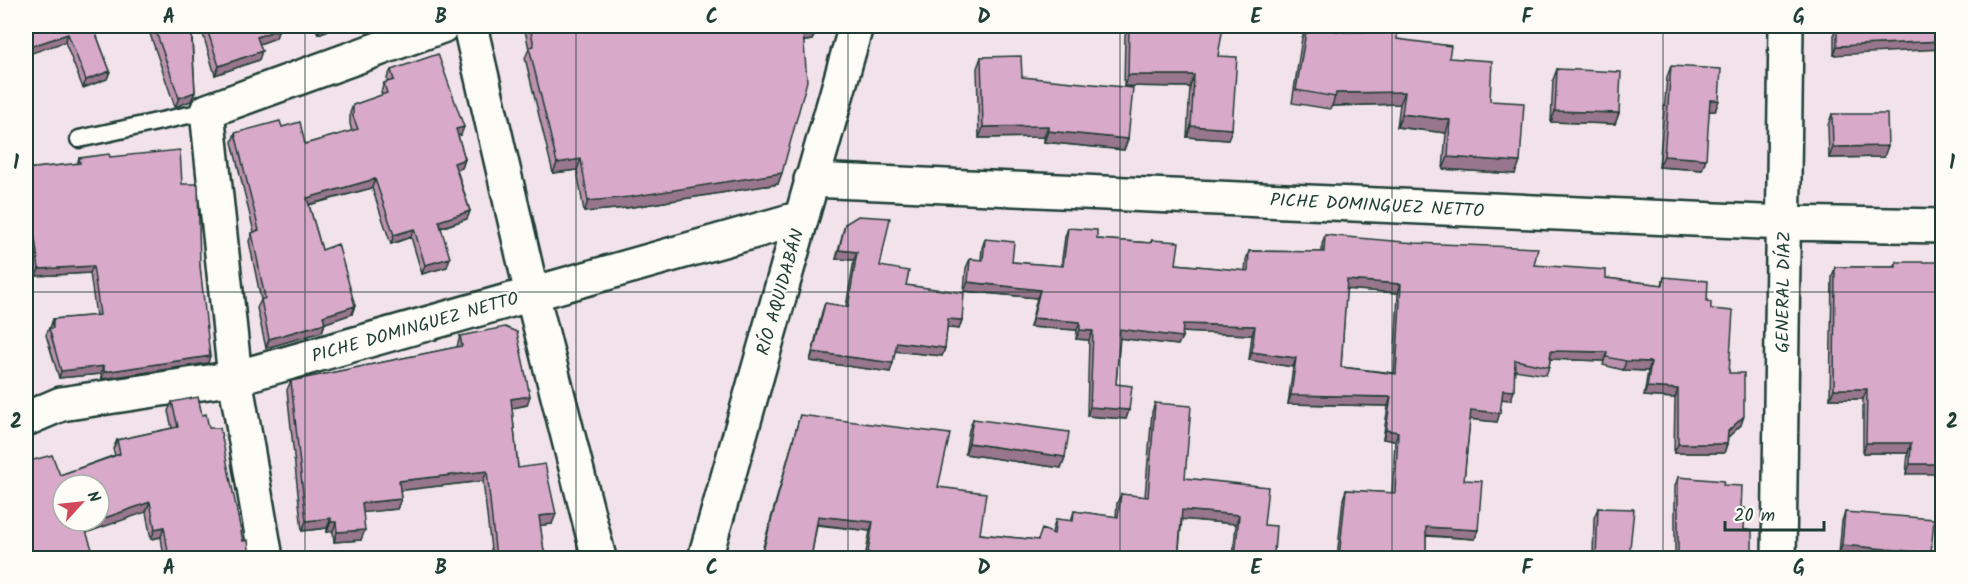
<svg xmlns="http://www.w3.org/2000/svg" width="1968" height="584" font-family="Kalam,sans-serif">
  <style>
    .lines { fill: none; stroke-linecap: round; stroke-linejoin: round }
    .lane-casing { stroke: #1f3d34; stroke-width: 21 }
    .street-casing { stroke: #1f3d34; stroke-width: 38 }
    .lane { stroke: #fdfcf7; stroke-width: 16 }
    .street { stroke: #fdfcf7; stroke-width: 33 }
    .wall { fill: #bb91ae; stroke: #1f3d34; stroke-width: 1.5; fill-rule: evenodd }
    .shaded-wall { fill: #98768d; stroke: #1f3d34; stroke-width: 1.5 }
    .building { fill: #d9a9ca; stroke: #1f3d34; stroke-width: 1.5; fill-rule: evenodd }
    .grid { fill: none; stroke: #1f3d34; stroke-width: 1.5; stroke-opacity: 0.55 }
    .labels { text-anchor: middle; stroke-width: 4.5; stroke-linejoin: round; paint-order: stroke }
    .street-label { font-size: 18px; fill: #1f3d34; stroke: #fdfcf7 }
    .neatline { fill: none; stroke: #1f3d34; stroke-width: 2 }
    .grid-label { font-size: 20px; text-anchor: middle; font-weight: bold; fill: #1f3d34 }
  </style>
  <rect width="100%" height="100%" fill="#f2e3ea"/>
  <filter id="ink" filterUnits="userSpaceOnUse"><feTurbulence type="fractalNoise" baseFrequency=".0167" numOctaves="2"/><feDisplacementMap in="SourceGraphic" scale="12" xChannelSelector="R" yChannelSelector="G"/><feConvolveMatrix kernelMatrix="1 2 1 2 8 2 1 2 1" color-interpolation-filters="sRGB"/></filter>
  <g filter="url(#ink)">
    <g class="lines">
      <g class="lane-casing">
        <path id="lane" d="M79 139 207 111"/>
      </g>
      <g class="street-casing">
        <path id="street" d="M470 26 532 294 599 558
          M811 180 1785 223 1942 226
          M26 419 61 404 235 378 801 218
          M266 558 235 378 207 111 442 26
          M705 558 856 26
          M1779 558 1786 26"/>
      </g>
      <use href="#lane" class="lane"/>
      <use href="#street" class="street"/>
    </g>
    <path class="wall" d="M26 26H93L110 71 107 79 83 88 65 42Z
      M151 26H278L276 38 259 44V60L215 75 203 34 192 36 195 92 191 101 175 107 149 31Z
      M315 26H339L318 34Z
      M524 26H815L816 30 812 40 804 41 778 184 626 208 584 212 577 170 553 173 525 58 529 49Z
      M1129 26 1218 56 1232 129 1228 140 1187 137 1190 87 1124 86 1125 36Z
      M1307 26 1397 39 1449 58 1490 101 1515 174 1443 169 1446 133 1397 127 1400 104 1332 106 1330 109 1292 103 1302 38Z
      M1834 26H1942L1834 55Z
      M981 57 1022 77 1128 139 1124 150 1044 142V137L979 138 977 68Z
      M1671 66 1719 100 1715 111H1709L1702 170 1659 167 1667 77Z
      M1557 69 1619 113 1615 124 1551 122 1553 80Z
      M391 70 461 135 458 136 465 159 462 168 457 170 470 211 467 219 441 228 447 267 422 274 411 237 391 244 372 188 309 205 322 250 352 314 325 323 322 332 266 348 257 308 261 300 249 241 252 233 254 232 232 142 235 133 282 127 305 144 352 131 350 124V113L353 105 382 95 381 92 384 83 388 82 387 78Z
      M1942 96V169H1939Z
      M1832 114 1884 157 1829 158 1828 125Z
      M110 157 182 184 200 266 208 363 102 379 101 374 59 378 46 335 49 328H50L53 319 96 316 90 273 36 276 30 230 26 232V169L77 164 79 158Z
      M845 224 880 266 906 285 962 320 959 329 947 328 945 348 942 356 895 351 890 372 810 361 822 312 825 303 846 307 854 260 836 259Z
      M1068 228 1097 239 1150 243 1152 240 1176 264 1245 271 1246 260 1249 251 1322 252V244L1325 235 1534 265 1606 278 1662 285 1664 277 1707 301 1711 309 1729 373 1741 425 1728 437 1727 444 1724 453H1674L1675 398 1644 396 1648 371 1623 370 1603 365 1604 361 1550 359 1549 367 1546 375 1515 370 1511 400 1501 399 1497 422 1470 419 1464 480 1478 530 1475 539 1426 536V558H1233L1236 524 1182 519 1178 558H865L870 531 817 525 811 558H760L800 415 938 487 980 534 1038 540 1052 533 1053 528 1056 519 1071 521 1074 511 1116 517 1117 503 1121 494 1145 497 1152 412 1155 403 1185 478 1264 525 1274 553 1337 558 1343 499 1346 490 1392 493 1395 441 1383 439 1388 406 1288 404 1293 367 1249 360 1252 335 1182 332V337L1178 345 1120 338 1116 384 1129 410 1126 419 1087 416 1089 340 1076 339 1077 330 1030 327 1037 298 964 291 966 268 970 259 981 260 982 248 985 239 1012 262 1061 266 1065 237ZM1346 289 1398 293 1394 373 1341 367Z
      M1896 262 1941 426 1906 474 1908 453H1863V399H1830L1832 277 1835 267H1894Z
      M460 336 527 405 512 408 518 468 552 524 540 525 545 558H492L483 481 400 490 401 499 397 509 363 512 361 540 334 542 333 531 327 532V528L302 531 287 390 291 381 457 347Z
      M172 402 202 415 209 428 243 541 250 558H164L161 537 151 539 146 512 60 475 115 455 113 449 117 440 172 428 168 411Z
      M973 419 1065 457 1061 468 965 454 969 430Z
      M1678 477 1723 485 1741 508 1744 530 1752 558H1675V486Z
      M1598 508 1629 558H1593L1594 518Z
      M1845 512 1931 553 1839 554 1842 521Z"/>
    <path class="shaded-wall" d="M203 26H206L203 34 188 36 191 27Z
      M327 26H339L318 34 320 28Z
      M279 29 276 38 254 46 257 37Z
      M816 30 812 40 800 42 803 32Z
      M68 34 65 42 26 55V48Z
      M1942 41V49L1834 55 1837 46Z
      M262 51 259 60 215 75 219 66Z
      M110 71 107 79 83 88 86 80Z
      M1128 75H1194L1190 87 1124 86Z
      M195 92 191 101 175 107 179 98Z
      M1405 92 1400 104 1332 106 1336 93Z
      M1710 100H1719L1715 111H1706Z
      M31 101 29 109 26 110V103Z
      M1555 111 1619 113 1615 124 1551 122Z
      M1402 114 1450 120 1446 133 1397 127Z
      M1048 126 1044 137 979 138 983 127Z
      M1191 126 1232 129 1228 140 1187 137Z
      M464 127 461 135 453 138 456 129Z
      M1048 131 1128 139 1124 150 1044 142Z
      M1888 146 1884 157 1829 158 1833 147Z
      M1664 156 1706 159 1702 170 1659 167Z
      M1448 157 1520 162 1515 174 1443 169Z
      M465 159 462 168 451 172 454 163Z
      M581 159 577 170 553 173 557 163Z
      M1942 160V169H1939Z
      M782 173 778 184 626 208 584 212 588 201Z
      M375 179 372 188 303 206 307 198Z
      M470 211 467 219 436 229 439 221Z
      M33 223 30 230 26 232V225Z
      M414 229 411 237 391 244 394 235Z
      M839 250 857 252 854 260 836 259Z
      M450 258 447 267 422 274 425 265Z
      M93 266 90 273 36 276 39 269Z
      M1347 280 1401 284 1398 293 1343 289Z
      M968 282 1040 290 1037 298 964 291Z
      M355 306 352 314 320 325 323 316Z
      M1033 318 1080 322 1077 330 1030 327Z
      M948 319 962 320 959 329 945 327Z
      M325 323 322 332 266 348 269 339Z
      M1183 324 1255 326 1252 335 1179 332Z
      M1120 329 1182 337 1178 345 1117 338Z
      M1080 330 1093 331 1089 340 1076 339Z
      M897 342 945 348 942 356 894 351Z
      M1551 351 1607 352 1604 361 1548 359Z
      M813 352 893 363 890 372 810 361Z
      M1252 352 1296 358 1293 367 1249 360Z
      M210 356 208 363 102 379 104 372Z
      M1626 361 1651 362 1648 371 1623 370Z
      M104 366 101 374 59 378 61 371Z
      M1647 387 1678 389 1675 398 1644 396Z
      M1834 389H1867L1863 399H1830Z
      M1503 390 1514 391 1511 400 1499 399Z
      M1291 395 1391 397 1388 406 1288 404Z
      M530 396 527 405 508 409 511 399Z
      M1090 407 1129 410 1126 419 1087 416Z
      M1471 410 1500 413 1497 422 1468 419Z
      M1744 416 1741 425 1725 440 1728 431Z
      M1386 430 1398 432 1395 441 1383 439Z
      M969 443 1065 457 1061 468 965 454Z
      M1866 443H1911L1908 453H1863Z
      M1678 444H1727L1724 453H1674Z
      M1910 464H1942V474H1906Z
      M487 471 483 481 396 491 399 481Z
      M401 499 397 509 359 513 362 503Z
      M150 502 146 512 80 535 84 525 96 521H99V520Z
      M1182 510 1239 515 1236 524 1179 519Z
      M556 514 552 524 535 526 539 516Z
      M818 516 873 522 870 531 815 524Z
      M331 518 327 528 302 531 306 521Z
      M331 522H336L333 531 327 532Z
      M164 527 161 537 151 539 155 529Z
      M1426 527 1478 530 1475 539 1422 535Z
      M365 530 361 540 334 542 337 532Z
      M1842 545 1931 553 1929 558H1891L1839 554Z"/>
    <path class="building" d="M26 26H93L110 71 86 80 68 34 26 48Z
      M154 26H203L191 27 195 92 179 98Z
      M206 26H278L279 29 257 37 262 51 219 66Z
      M530 26H815L816 30 803 32 807 81 782 173 630 197 588 201 581 159 557 163 529 47 534 46Z
      M1129 26 1223 27 1218 56 1237 57 1232 129 1191 126 1194 75H1128Z
      M1307 26 1344 32 1397 31V39L1451 46 1449 58 1492 61 1490 101 1524 103 1520 162 1448 157 1450 120 1402 114 1405 92 1336 93 1335 97 1296 90Z
      M1837 26H1942V41L1837 46Z
      M438 54 464 127 456 129 465 159 454 163 470 211 439 221 450 258 425 265 414 229 394 235 375 179 307 198 322 250 338 244 355 306 323 316 325 323 269 339 261 300 265 298 252 233 259 230 235 133 280 121 282 127 300 122 305 144 358 129 353 116V105L387 93 384 83 394 80 391 70Z
      M1021 56 1022 77 1133 88 1128 139 1048 131V126L983 127 981 57Z
      M1671 66 1721 69 1719 100H1710L1706 159 1664 156Z
      M1557 69 1621 72 1619 113 1555 111Z
      M26 82 31 101 26 103Z
      M1832 114H1887L1888 146 1833 147Z
      M180 150 182 184H198L200 266 210 356 104 372V366L61 371 49 328H53V319L100 315 93 266 39 269 33 223 26 225V169L80 163 79 158 109 154 110 157Z
      M858 216 890 218 880 266 909 271 906 285 964 293 962 320 948 319 945 348 897 342 893 363 813 352 825 303 848 307 857 252 839 250 845 224Z
      M1068 228 1097 230V239L1151 243 1152 240 1179 242 1176 264 1248 271 1249 251 1324 252 1325 235 1415 243 1538 248 1534 265 1606 270V278L1663 285 1664 277 1708 281 1707 301 1711 302V309L1733 311 1729 373H1744V416L1728 431 1727 444H1678V389L1647 387 1651 362 1626 361 1606 357 1607 352 1551 351 1549 367 1515 360 1514 391 1503 390 1500 413 1471 410 1464 480 1482 481 1478 530 1426 527V558H1235L1239 515 1182 510 1178 558H867L873 522 818 516 811 558H761L800 415 950 434 938 487 986 493 980 534 1038 540 1042 529 1054 534 1056 519 1073 521 1074 511 1118 517 1121 494 1148 497 1155 403 1191 406 1185 478 1268 487 1264 525 1276 526 1274 553 1339 558 1346 490 1395 493 1398 432 1386 430 1391 397 1291 395 1296 358 1252 352 1255 326 1183 324 1182 337 1120 329 1116 384 1132 386 1129 410 1090 407 1093 331 1080 330V322L1033 318 1040 290 968 282 970 259 983 260 985 239 1014 242 1012 262 1063 266ZM1347 280 1401 284 1396 374 1341 367Z
      M1896 262H1942V352L1941 426H1942V464H1910L1911 443H1866L1867 389H1834L1835 267H1896Z
      M505 327 517 332 530 396 511 399 518 468 545 464 556 514 539 516 545 558H496L487 471 399 481 401 499 362 503 365 530 337 532 336 522H331V518L306 521 291 381 462 346 460 336Z
      M198 397 202 415 206 414 209 428H220L243 541 248 540 250 558H169L164 527 155 529 150 502 99 520V485H63V521H96L84 525 95 558H26V462L52 455 60 475 120 454 117 440 178 427 172 402Z
      M973 419 1069 432 1065 457 969 443Z
      M1678 477 1724 481 1723 485 1742 486 1741 508H1745L1744 530H1752V558H1678Z
      M1598 508 1634 509 1629 558H1596Z
      M1845 512 1934 519 1931 553 1842 545Z"/>
  </g>
  <path class="grid" d="M305 26V558M576 26V558M848 26V558M1120 26V558M1392 26V558M1663 26V558M26 292H1942"/>
  <g class="labels">
    <g class="street-label">
      <text transform="translate(1377 205) rotate(3)" y="6">PICHE DOMINGUEZ NETTO</text>
      <text transform="translate(780 292) rotate(-74)" y="6">RÍO AQUIDABÁN</text>
      <text transform="translate(1783 292) rotate(-89)" y="6">GENERAL DÍAZ</text>
      <text transform="translate(415 327) rotate(-16)" y="6">PICHE DOMINGUEZ NETTO</text>
    </g>
  </g>
  <rect width="1968" height="584" fill="none" stroke="#fdfcf7" stroke-width="66"/>
  <g transform="translate(81 503) rotate(63)"><circle r="28" fill="#fdfcf7" stroke="#a4b0a9" stroke-width="1.5"/>
  <path d="M0-4.5L10 22L0 15L-10 22Z" fill="#d1495b"/>
  <text y="-9" font-size="16" font-weight="bold" text-anchor="middle" fill="#1f3d34">N</text>
  </g>
  <path d="M1725 521v9h99v-9" fill="none" stroke="#1f3d34" stroke-width="3"/>
  <text x="1734" y="521" font-size="18" fill="#1f3d34" stroke="#fdfcf7" stroke-width="4.5" paint-order="stroke">20 m</text>
  <rect x="33" y="33" width="1902" height="518" class="neatline"/>
  <g class="grid-label">
    <text x="169" y="23">A</text>
    <text x="441" y="23">B</text>
    <text x="712" y="23">C</text>
    <text x="984" y="23">D</text>
    <text x="1256" y="23">E</text>
    <text x="1527" y="23">F</text>
    <text x="1799" y="23">G</text>
    <text x="16" y="169">1</text>
    <text x="1952" y="169">1</text>
    <text x="16" y="428">2</text>
    <text x="1952" y="428">2</text>
    <text x="169" y="574">A</text>
    <text x="441" y="574">B</text>
    <text x="712" y="574">C</text>
    <text x="984" y="574">D</text>
    <text x="1256" y="574">E</text>
    <text x="1527" y="574">F</text>
    <text x="1799" y="574">G</text>
  </g>
</svg>
